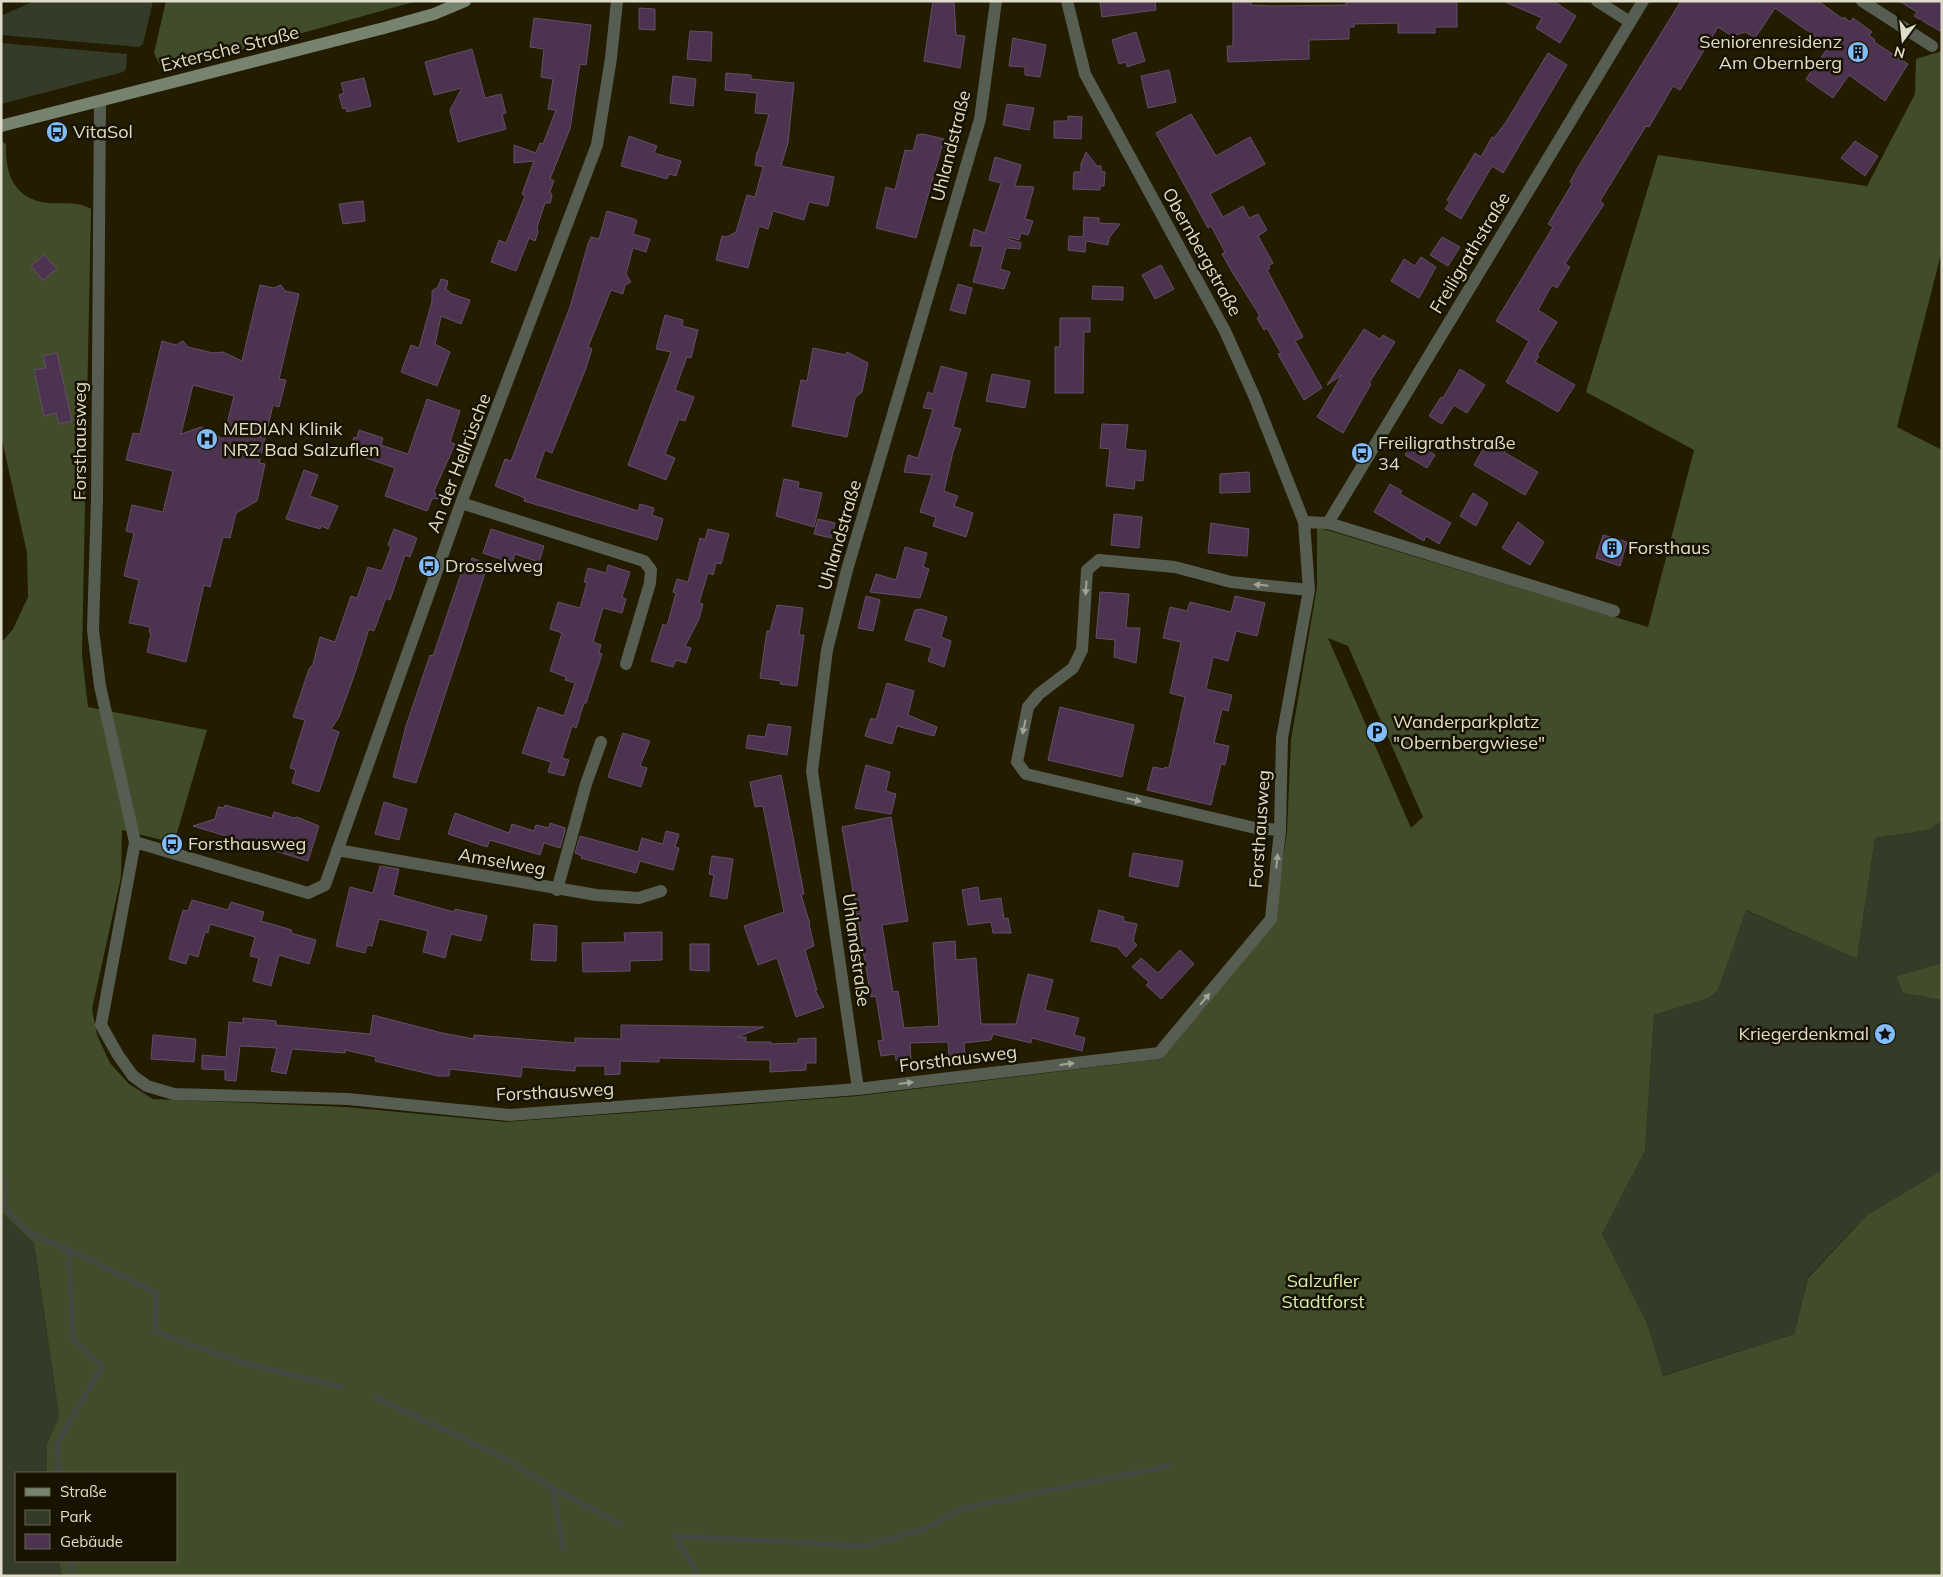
<svg xmlns="http://www.w3.org/2000/svg" width="1943" height="1577" font-family="Mulish,sans-serif">
  <style>
    .green { fill: #343b28 }
    .forest { fill: #404c2a; fill-rule: evenodd }
    .lines { fill: none; stroke-linecap: round; stroke-linejoin: round }
    .stream { stroke: #434843; stroke-width: 5 }
    .building { fill: #4c3450; stroke: #644e68; fill-rule: evenodd }
    .street { stroke: #555e51; stroke-width: 12 }
    .secondary { stroke: #76836f; stroke-width: 12 }
    .oneway { fill: #a1a394 }
    .labels { text-anchor: middle; stroke-width: 5; stroke-linejoin: round; paint-order: stroke }
    .poi-label { font-size: 18px; fill: #e0dcca; stroke: #181300; text-anchor: start }
    .street-label { font-size: 18px; fill: #e0dcca; stroke: #181300 }
    .park-label { font-size: 18px; fill: #d4ecae; stroke: #181300 }
  </style>
  <rect width="100%" height="100%" fill="#231c00"/>
  <path class="green" d="M34 1H153L143 44 139 47 1 35V16Z
    M1 43 127 54 126 69 123 72 1 104Z
    M1942 821V963L1896 976 1903 993 1942 1000V1170L1867 1215 1808 1277 1794 1334 1662 1376 1647 1323 1602 1234 1645 1151 1654 1015 1709 998 1718 990 1745 910 1857 959 1875 838 1929 830Z
    M1 1212 34 1243 59 1417 47 1443V1473H16V1561H59L62 1576H1Z"/>
  <path class="forest" d="M166 1H417L163 72 154 53Z
    M1942 51V250L1897 427 1942 450V821L1929 830 1875 838 1857 959 1746 910 1718 990 1709 998 1654 1015 1645 1151 1602 1234 1647 1323 1663 1376 1794 1334 1808 1278 1867 1215 1942 1170V1576H62L59 1561H176V1473H47V1443L59 1417 34 1243 1 1212V643L13 629 28 597 27 553 1 435V141L6 144C5 174 14 200 49 203 64 204 78 201 91 209L82 655 88 707 207 730 174 843 122 830 121 877 92 1009 97 1035 110 1063 129 1084 153 1099 346 1107 506 1122 858 1096 1161 1059 1274 924 1287 831 1291 740 1317 587V527L1648 627 1694 450 1586 392 1658 155 1867 186 1915 94 1916 59ZM1328 638 1348 646 1423 817 1411 828Z
    M1942 963V1000L1903 993 1896 976Z"/>
  <g class="lines">
    <path class="stream" d="M1 1178 6 1183 4 1207 31 1234 69 1250 73 1340 102 1366 57 1444 59 1473
      M69 1250 157 1293 155 1332 241 1362 342 1387
      M375 1397 504 1458 553 1488 620 1524
      M553 1488 563 1548
      M675 1536 865 1546 924 1529 964 1508 1168 1466
      M675 1536 699 1576
      M70 1561 74 1576"/>
  </g>
  <path class="building" d="M933 1H954L956 35 965 36 960 68 924 61Z
    M1100 1H1155L1156 10 1102 17Z
    M1233 1H1251V5L1271 6 1346 5V1H1457V27H1435V33H1398V23L1354 24V27H1349V39L1309 40V59L1228 62 1227 46H1233Z
    M1503 1H1553L1576 16 1560 43 1536 28 1542 18Z
    M1681 1H1818L1843 19 1844 17 1850 22 1853 18 1872 32 1869 35 1875 40 1874 42 1908 64 1885 101 1849 75 1833 98 1806 79 1829 46 1775 8 1755 38 1745 32 1732 36 1718 27 1680 90 1673 86 1649 127 1646 126 1600 201 1604 204 1565 264 1570 267 1557 288 1552 285 1538 310 1557 322 1537 355 1539 356 1535 362 1575 385 1558 412 1506 382 1529 341 1496 321 1553 227 1548 224 1572 184 1570 182 1577 169Z
    M1899 1H1942V32L1914 16 1917 12Z
    M639 8 655 9V30L639 29Z
    M534 18 591 25 586 65 580 64 570 129 550 179 554 181 550 191 552 196 550 203H545L537 227 538 232 535 241 529 238 516 271 491 262 499 240 506 243 525 196 522 194 534 161 514 163V145L536 153 540 143 543 144 556 110 548 109 553 79 541 77 544 49 530 47Z
    M690 31 712 32 711 61 687 59Z
    M1136 32 1145 61 1127 67 1126 62 1119 64 1112 40Z
    M1013 38 1046 45 1040 77 1025 75V67L1009 66Z
    M472 49 485 98 501 94 506 113 502 114 506 129 458 142 450 110 462 88 434 95 425 62Z
    M1548 53 1567 65 1503 173 1492 166 1461 219 1445 209 1450 202 1447 200 1475 153 1481 157 1492 137 1494 138 1506 122Z
    M1169 70 1176 102 1148 108 1141 76Z
    M726 73 751 75V79L794 83 788 143 781 166 834 177 828 206 809 202 804 220 773 211 768 229 759 226 748 268 716 260 722 236 727 237 736 232 747 195 755 197 763 167 755 165 757 152H758L769 114 755 113 757 93 725 90Z
    M673 76 696 79 693 106 670 103Z
    M364 78 371 106 347 112 346 108 343 109 339 95 344 93 341 83Z
    M1007 104 1034 108 1029 130 1003 125Z
    M1191 114 1216 156 1250 137 1265 164 1210 194 1223 217 1243 206 1249 218 1258 214 1267 230 1258 236 1273 263 1268 266 1270 268 1267 270 1303 337 1295 341 1322 388 1304 400 1278 354 1281 353 1267 328 1264 330 1257 318 1260 316 1231 270 1222 254 1225 252 1211 226 1208 228 1156 133Z
    M1068 116 1082 117 1081 139 1054 138V121H1068Z
    M923 134 944 139 916 238 876 228 886 187 895 190 905 150 913 151 917 135Z
    M629 136 657 146 654 153 681 161 676 176 669 174 667 179 621 166Z
    M1855 141 1878 156 1865 176 1841 158Z
    M1086 152 1097 166H1101V171L1105 172 1104 186H1100V190L1073 189 1074 172H1081V164Z
    M995 157 1021 165 1015 186 1034 187 1025 219 1033 221 1028 235 1021 233 1019 240 1009 237 1008 239 1021 243 1020 249 1006 248 1000 269 1010 272 1004 289 973 282 983 246H970L974 229 985 233 1001 183 989 180Z
    M363 201 365 221 343 224 339 204Z
    M607 211 634 219 637 221 633 234 650 239 646 252 633 248 626 274 631 282 625 285 623 294 611 290 588 347 592 349 586 368 552 453 545 450 535 478 638 511 640 504 654 508 652 515 663 519 657 540 524 501 525 498 495 486 505 459 511 461 570 307 588 244 591 237 599 239Z
    M1084 217 1099 218V223L1120 224 1109 238 1108 245 1086 241 1085 252 1068 250 1069 236 1083 237Z
    M1442 237 1460 247 1448 266 1430 255Z
    M44 255 57 269 43 280 31 266Z
    M1421 257 1436 267 1419 298 1391 281 1404 259 1415 266Z
    M1161 265 1174 289 1155 299 1142 275Z
    M441 279 448 281 446 289 452 294 470 300 461 324 441 316 435 344 450 352 437 386 401 372 411 345 419 348 432 301V291L438 287Z
    M958 284 972 288 965 314 950 310Z
    M260 285 274 288 281 285 285 291 299 294 279 379 286 380 279 407 273 405 259 463 265 464 257 501 236 513 230 538 223 537 210 587 204 585 186 662 147 652 151 633 149 632 150 627 129 623 139 580 124 576 134 533 126 531 132 505 163 512 173 471 126 460 133 433 140 434 162 341 176 345 183 341 188 347 213 353 223 352 242 361ZM193 385 234 396 223 439 201 427 181 434Z
    M1093 286 1123 287V300L1092 299Z
    M665 315 683 320 682 326 698 330 691 358 687 357 675 390 694 397 685 421 679 419 665 454 675 458 666 480 628 465 671 352 656 349Z
    M1060 318H1090V332H1084L1083 393H1055V347H1060Z
    M1364 329 1380 339 1383 335 1395 342 1369 383 1371 384 1343 433 1317 417 1342 375 1327 385Z
    M813 348 846 355 847 352 868 363 862 392 855 398 847 437 792 426 801 380 807 381Z
    M57 353 72 421 59 424 56 413 44 416 34 370 46 368 43 356Z
    M941 366 967 373 953 427 961 429 953 452 944 491 958 496 954 506 973 513 966 537 933 526 936 517 920 512 932 475 904 472 908 455 918 458 933 409 923 408 928 392 933 394Z
    M1460 369 1485 385 1467 413 1454 405 1442 424 1429 416 1441 397 1443 398Z
    M992 374 1030 381 1025 408 986 401Z
    M427 399 460 411 450 442 455 444 434 491 439 498 432 499 427 511 385 496 395 468 349 452 354 437 357 438 359 430 383 438 381 445 408 454Z
    M1102 424 1128 425 1125 449 1146 451 1143 481 1135 480 1134 489 1106 486 1110 449 1100 448Z
    M1497 435 1510 443 1504 452 1538 472 1525 495 1474 465 1487 442 1491 445Z
    M1413 442 1435 455 1427 468 1405 455Z
    M304 470 318 475 310 496 338 506 328 529 321 526 320 529 286 519Z
    M1249 472 1250 492 1220 493V474Z
    M784 479 799 482 798 488 822 493 814 527 776 516Z
    M1390 484 1402 491 1400 494 1451 523 1439 544 1426 536 1424 541 1374 512Z
    M1473 493 1488 503 1476 526 1460 516Z
    M1114 514 1142 517 1139 548 1111 545Z
    M818 519 835 523 831 538 814 534Z
    M1518 522 1544 542 1530 565 1502 548Z
    M1211 523 1249 529 1247 556 1208 553Z
    M394 529 417 538 410 557 405 555 390 600 386 598 374 631 369 629 354 676 339 717 331 729 339 732 319 792 292 783 296 770 290 768 305 720 293 717 309 669 313 664 320 637 335 642 351 596 357 598 368 567 382 571 391 547 388 545Z
    M491 529 544 546 539 562 515 554 512 563 483 553Z
    M708 529 729 534 721 564 716 563 713 575 708 573 699 603 703 604 699 619 685 646 691 648 686 663 676 660 673 667 651 661 663 624 667 626 676 593 673 592 677 579 688 582 700 538 705 540Z
    M1603 535 1627 542 1620 566 1596 558Z
    M905 547 927 553 923 567 929 569 920 598 870 592 876 574 896 580Z
    M472 558 488 564 416 783 393 777 406 726 430 655 433 656 464 565 469 566Z
    M608 565 630 572 622 597 626 599 622 613 603 608 593 642 601 645 599 653 602 654 586 703H584L576 728 572 726 562 758 569 760 564 776 548 772 551 762 522 753 538 707 564 716 575 683 565 680 566 677 550 671 562 633 550 629 558 602 580 608 587 583 584 582 588 568 606 573Z
    M1100 592 1129 594 1126 628H1140L1136 663 1114 657 1115 640 1096 638Z
    M866 596 880 600 873 631 858 628Z
    M1235 596 1265 603 1257 636 1236 631 1228 661 1213 657 1206 689 1232 695 1228 711 1222 709 1214 743 1229 746 1225 765 1221 764 1211 805 1147 790 1153 767 1164 769 1165 767 1169 768 1185 697 1170 693 1181 642 1163 638 1170 607 1187 611 1190 602 1231 612Z
    M777 605 803 608 799 635H804L797 686 780 684 781 681 760 678 767 631H770Z
    M921 609 947 617 941 637 951 641 944 667 928 661 932 648 905 640 915 610Z
    M887 683 914 691 908 715 937 727 934 736 897 726 892 744 865 736 871 718 876 720Z
    M1060 707 1134 725 1122 777 1048 760Z
    M768 724 791 727 787 755 746 748 748 735 765 737Z
    M623 733 650 741 640 766 647 768 641 787 608 777Z
    M866 765 890 772 886 791 896 794 891 814 855 808Z
    M781 775 804 894 801 895 810 924H809L814 946 805 950 817 990H815L824 1007 796 1017 777 958 758 965 744 926 784 912 763 806 755 807 750 782Z
    M384 802 407 809 399 840 375 834Z
    M225 805 272 818 274 812 294 818 297 817 319 826 308 861 193 826 215 819 218 807 224 808Z
    M455 813 509 833 512 824 534 831 536 825 549 828 550 823 565 828V831L560 848 544 843 540 855 490 840 487 847 448 834Z
    M891 817 908 921 882 925 893 992 898 991 904 1028 939 1026 933 943 955 941 956 960 976 958 981 1024H1016L1028 974 1053 980 1045 1010 1079 1018 1074 1035 1085 1038 1082 1051 1032 1038 1031 1043 993 1034 991 1040 964 1043 965 1058 949 1059 948 1042 910 1043 911 1059 896 1060 895 1054 881 1056 878 1041 883 1040 876 996 871 997 842 827Z
    M666 831 679 834 675 847 679 848 673 870 640 861 636 873 581 858 582 856 575 853 580 836 638 852 642 838 663 844Z
    M1133 853 1183 861 1178 887 1129 876Z
    M712 856 733 859 727 899 710 896 714 875 709 874Z
    M380 866 399 869 393 895 454 912 455 909 487 916 481 941 451 934 445 958 423 952 428 931 379 919 372 946 367 945 365 953 336 946 350 887 373 893Z
    M978 887 980 901 1001 898 1004 919 1008 918 1011 933H993L991 922 968 925 962 890Z
    M192 900 228 910 231 902 264 912 261 921 292 930 291 933 316 940 309 964 279 955 271 986 253 981 259 958 250 956 255 937 210 924 208 933 205 932 198 957 189 954 186 964 169 959 183 910 188 911Z
    M1099 910 1124 917 1123 921 1137 924 1133 941 1137 945 1126 957 1117 947 1091 941Z
    M534 924 557 926 556 961 531 960Z
    M662 932V960L630 961V971L583 972 582 943 625 942 624 933Z
    M690 944H709V971L690 970Z
    M1180 950 1194 964 1161 999 1146 985 1149 982 1132 967 1141 958 1158 973Z
    M373 1015 442 1033 474 1039V1035L575 1043V1038L621 1039V1025L764 1027 737 1037H746V1042H771V1044L798 1043V1039L816 1038V1063H806V1070L770 1072V1060L659 1058V1062L620 1061V1074L605 1075V1066H575V1071L522 1067 521 1077 450 1069 449 1076H438L375 1061 376 1057 345 1050V1053L292 1049 286 1074 271 1071 277 1048 240 1046 236 1081 225 1080V1070L202 1069V1055L226 1057 229 1022 243 1023V1018L276 1021V1025L370 1034Z
    M153 1035 196 1039 194 1062 151 1059Z"/>
  <g class="lines">
    <path class="street" d="M1597 1 1630 22
      M1862 1 1932 46
      M100 101 97 499 93 630 100 686 135 842 101 1025 118 1055 133 1076 147 1086 174 1094 348 1099 509 1115 858 1089 1159 1053 1271 919 1280 830 1282 738 1309 590 1304 522 1255 398 1225 331 1085 74 1067 1
      M461 503 644 561 651 570 650 583 626 664
      M1304 522 1328 523 1643 1
      M1328 523 1614 611
      M1280 830 1255 828 1026 774 1017 762 1028 707 1039 694 1073 668 1082 650 1087 570 1099 560 1175 567 1231 582 1309 590
      M135 842 308 893 325 885 461 503 597 145 611 58 617 1
      M337 850 596 895 639 898 661 891
      M557 890 586 784 601 742
      M858 1089 812 771 827 650 847 570 980 119 996 1"/>
    <path class="secondary" d="M1 126 384 28 434 14 465 1"/>
  </g>
  <defs><path id="oneway-solid" d="M-6-.8H1V-3.2L6.5 0L1 3.2V.8H-6Z" transform="scale(1.25)"/></defs>
  <g class="oneway">
    <use href="#oneway-solid" transform="translate(1261 585) rotate(-174)"/>
    <use href="#oneway-solid" transform="translate(1086 588) rotate(94)"/>
    <use href="#oneway-solid" transform="translate(1024 727) rotate(102)"/>
    <use href="#oneway-solid" transform="translate(1134 800) rotate(13)"/>
    <use href="#oneway-solid" transform="translate(1277 861) rotate(-84)"/>
    <use href="#oneway-solid" transform="translate(1205 999) rotate(-50)"/>
    <use href="#oneway-solid" transform="translate(1067 1064) rotate(-7)"/>
    <use href="#oneway-solid" transform="translate(906 1083) rotate(-7)"/>
  </g>
  <defs>
    <g id="building-disc" transform="scale(1.125)"><circle r="9.5" fill="#80bdfa" stroke="#181300"/><path d="M-4-6H4V6H1V3H-1V6H-4ZM-2.5-4.3h1.7v1.8h-1.7ZM.8-4.3h1.7v1.8H.8ZM-2.5-1h1.7V.8h-1.7ZM.8-1h1.7V.8H.8Z" fill="#111"/></g>
    <g id="bus-disc" transform="scale(1.125)"><circle r="9.5" fill="#80bdfa" stroke="#181300"/><path d="M-5-6H5V4H4V6H2V4H-2V6H-4V4H-5ZM-3.5-4V0h7V-4ZM-3.5 1.2v1.5H-2V1.2ZM2 1.2v1.5H3.5V1.2Z" fill="#111"/></g>
    <g id="hospital-disc" transform="scale(1.125)"><circle r="9.5" fill="#80bdfa" stroke="#181300"/><path d="M-5-5h3v3.5h4V-5h3V5h-3V1.5h-4V5h-3Z" fill="#111"/></g>
    <g id="parking-disc" transform="scale(1.125)"><circle r="9.5" fill="#80bdfa" stroke="#181300"/><path d="M-3.5-5.5H1a3.5 3.5 0 0 1 0 7H-1V5.5H-3.5ZM-1-3.4V-.6H.8a1.4 1.4 0 0 0 0-2.8Z" fill="#111"/></g>
    <g id="sight-disc" transform="scale(1.125)"><circle r="9.5" fill="#80bdfa" stroke="#181300"/><path d="M0-6L1.8-2.2L6-1.7L2.9 1.2L3.7 5.4L0 3.3L-3.7 5.4L-2.9 1.2L-6-1.7L-1.8-2.2Z" fill="#111"/></g>
  </defs>
  <g fill-rule="evenodd">
    <use href="#building-disc" x="1858" y="52"/>
    <use href="#bus-disc" x="57" y="132"/>
    <use href="#hospital-disc" x="207" y="439"/>
    <use href="#bus-disc" x="1362" y="453"/>
    <use href="#building-disc" x="1612" y="548"/>
    <use href="#bus-disc" x="429" y="566"/>
    <use href="#parking-disc" x="1377" y="732"/>
    <use href="#bus-disc" x="172" y="844"/>
    <use href="#sight-disc" x="1885" y="1034"/>
  </g>
  <g class="labels">
    <g class="poi-label">
      <text x="1842" y="48" text-anchor="end">Seniorenresidenz<tspan x="1842" dy="21">Am Obernberg</tspan></text>
      <text x="73" y="138">VitaSol</text>
      <text x="223" y="435">MEDIAN Klinik<tspan x="223" dy="21">NRZ Bad Salzuflen</tspan></text>
      <text x="1378" y="449">Freiligrathstraße<tspan x="1378" dy="21">34</tspan></text>
      <text x="1628" y="554">Forsthaus</text>
      <text x="445" y="572">Drosselweg</text>
      <text x="1393" y="728">Wanderparkplatz<tspan x="1393" dy="21">"Obernbergwiese"</tspan></text>
      <text x="188" y="850">Forsthausweg</text>
      <text x="1869" y="1040" text-anchor="end">Kriegerdenkmal</text>
    </g>
    <g class="street-label">
      <text transform="translate(230 49) rotate(-14)" y="6">Extersche Straße</text>
      <text transform="translate(951 146) rotate(-76)" y="6">Uhlandstraße</text>
      <text transform="translate(1202 252) rotate(61)" y="6">Obernbergstraße</text>
      <text transform="translate(1470 253) rotate(-59)" y="6">Freiligrathstraße</text>
      <text transform="translate(80 441) rotate(-90)" y="6">Forsthausweg</text>
      <text transform="translate(459 463) rotate(-69)" y="6">An der Hellrüsche</text>
      <text transform="translate(840 535) rotate(-74)" y="6">Uhlandstraße</text>
      <text transform="translate(1260 829) rotate(-86)" y="6">Forsthausweg</text>
      <text transform="translate(502 862) rotate(10)" y="6">Amselweg</text>
      <text transform="translate(856 950) rotate(82)" y="6">Uhlandstraße</text>
      <text transform="translate(958 1059) rotate(-7)" y="6">Forsthausweg</text>
      <text transform="translate(555 1092) rotate(-3)" y="6">Forsthausweg</text>
    </g>
    <g class="park-label">
      <text x="1323" y="1287">Salzufler<tspan x="1323" dy="21">Stadtforst</tspan></text>
    </g>
  </g>
  <rect width="1943" height="1577" fill="none" stroke="#e0dcca" stroke-width="5"/>
  <rect x="15" y="1472" width="162" height="90" fill="#181300" stroke="#686351"/>
  <rect x="25" y="1488" width="25" height="8" fill="#76836f" stroke="#686351"/>
  <text x="60" y="1497" font-size="15" fill="#e0dcca">Straße</text>
  <rect x="25" y="1510" width="25" height="15" fill="#343b28" stroke="#686351"/>
  <text x="60" y="1522" font-size="15" fill="#e0dcca">Park</text>
  <rect x="25" y="1534" width="25" height="15" fill="#4c3450" stroke="#686351"/>
  <text x="60" y="1547" font-size="15" fill="#e0dcca">Gebäude</text>
  <g transform="translate(1903 40) rotate(195)" stroke="#181300" stroke-width="4" paint-order="stroke">
  <path d="M0-4L9 19L0 12L-9 19Z" fill="#e0dcca"/>
  <text y="-8" font-size="14" font-weight="bold" text-anchor="middle" fill="#e0dcca">N</text>
  </g>
</svg>
